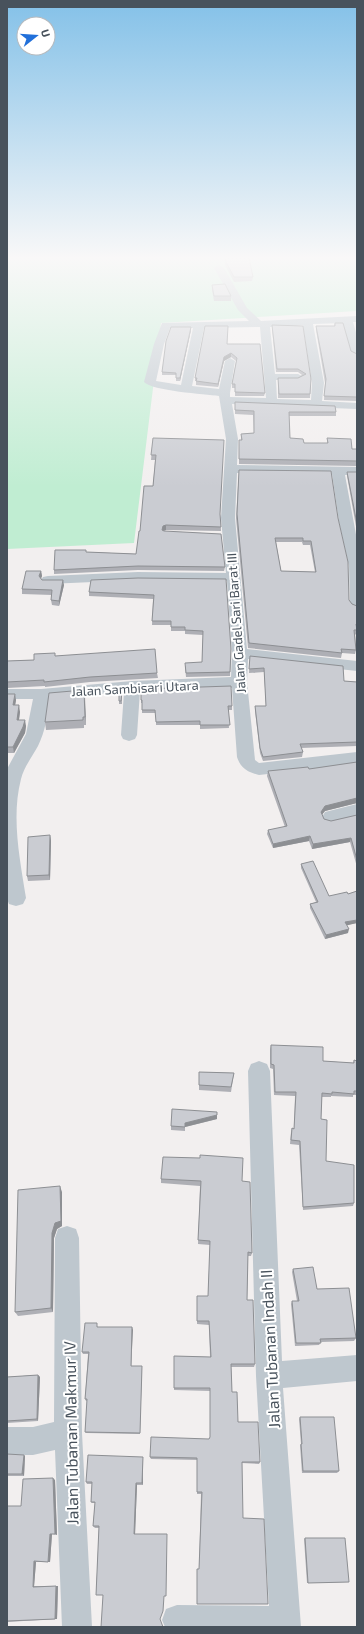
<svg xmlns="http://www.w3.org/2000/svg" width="364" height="1634" font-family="'Exo 2',sans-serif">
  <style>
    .green { fill: #c0edd2 }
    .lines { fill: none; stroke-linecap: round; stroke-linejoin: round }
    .street { fill: #bec7ce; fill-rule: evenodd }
    .wall { fill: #aeafb5; fill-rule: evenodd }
    .shaded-wall { fill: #8d8f93 }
    .building { fill: #caccd2; stroke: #8d8f93; fill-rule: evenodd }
    .labels { text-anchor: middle; stroke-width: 4; stroke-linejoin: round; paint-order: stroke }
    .street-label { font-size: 13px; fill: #48525c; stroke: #fff }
    .near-street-label { font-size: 16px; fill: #48525c; stroke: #fff }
  </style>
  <rect width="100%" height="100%" fill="#f2efef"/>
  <path class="green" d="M7 258H357V311L161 323 134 543 7 549Z"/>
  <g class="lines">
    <path class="street" d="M219 265 224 268 247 308 261 321 357 316V322H353L357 336V358L352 355 343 323 313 324 324 383 322 401 357 403V409L232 404 238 439 237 465 357 467V475H345L357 540V609L352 607 350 604 349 566 339 522 332 474 237 473 235 518 247 649 357 661V671L248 659 247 682 255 760 259 763 357 752V764L259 775C248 772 241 769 237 757L232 688 140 691 137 735 135 739 129 741 123 739 121 735 124 692 49 699C48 715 45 732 38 746 32 757 24 767 21 779 11 818 20 859 26 898L23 904 16 906 9 904 7 899V769L26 734 33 699H7V689H41L132 681 231 677 232 653 227 581 138 580 48 584 43 583 41 580 43 577 48 576 138 572 226 573 221 518 226 439 219 396C205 394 152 391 144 382L154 344 162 323 249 321 238 310 214 268ZM303 325 312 383 311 400 277 399 276 380H298L304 377 298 374H275L270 327ZM260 327 266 398 230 397V393L235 361 230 358 225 361 219 389 192 386 204 328ZM170 328H193L181 385 156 381 164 344Z
      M357 804V818L331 824 325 822 322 817 325 812Z
      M259 1061 267 1064 270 1071 282 1361 357 1355V1381L283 1388 301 1627H165L162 1620 166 1609 177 1605 269 1606 256 1376 248 1071 251 1064Z
      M67 1226 76 1229 79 1238 82 1433 92 1627H62L55 1450 33 1455H7V1427H33L54 1422 55 1238 58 1229Z"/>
  </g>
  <path class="wall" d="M227 258 253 277 252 281 234 282 225 265V260H227Z
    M212 285 231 296V301H214L212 290Z
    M335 323 351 351 357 354V401L324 400 325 383 316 330V326H334Z
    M272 325 311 379 310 398H278V378H298L302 375 298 372H276L272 328Z
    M191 330 180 381H176V375H162V372Z
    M227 344 265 393 264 396H235V388H232V384L236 361 231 357 224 361 218 387 196 385V381H195V378Z
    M235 402 336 412V416H289L290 438 304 443H327V438L352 449H357V466L239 464V440H241V434L254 433 253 415 235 414Z
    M153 438 220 514 221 531 166 530 163 531 225 567 224 571 138 570 54 574V570L86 552 136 554 140 531 153 486 155 460H151Z
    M239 470 331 471 349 600 352 604 357 606V631L356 635 355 634 356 650 355 654 342 653 341 658 248 648 236 518ZM276 542H302L303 545H310L315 572 281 571Z
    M347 472H357V532L347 476Z
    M41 571 42 576 41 578 42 580 64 585 59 606 52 605 51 600 52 595 22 594V589Z
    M138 578 231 649 230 676 186 677 185 666 202 662 203 635 185 634V631H171V625H152L153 599 89 596V592Z
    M55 656 157 673 158 678 90 682 45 687V686L7 688V661L34 660Z
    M250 656 344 681 357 682V746L301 748 303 752 302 757 263 761 260 753 255 711V706H266L264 672 249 673Z
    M84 690 86 725H84V728L46 730 45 722Z
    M119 691 122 694V704H119Z
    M7 694 16 700 15 705 20 712 19 720 26 726 25 733 14 753H7Z
    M141 700 232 706V710H228L229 728 200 729V725H156V713H142V703H141Z
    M357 762V803L325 811 322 814 324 819 331 821 357 815V867L350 842 312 849 309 841 273 848 267 834 268 830 285 827 267 776 268 771 309 769Z
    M50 835 51 841 50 880 28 881 27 876Z
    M301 864 329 896 348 894 357 891V923L347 925 348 933 325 939 310 908V904L316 902 301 868Z
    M271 1045 323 1061 353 1063 354 1060 357 1061V1095H353V1097L331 1096V1097H322L321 1119 326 1161 354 1203 353 1206 303 1210 299 1145 290 1144 291 1132 292 1128H294L295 1096 274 1095 273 1069 270 1068V1049Z
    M199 1072 234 1073 231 1092 199 1090Z
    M217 1115V1119L185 1127V1131L171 1130V1126Z
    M161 1179 242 1181 252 1253 251 1256H248L247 1300 255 1364 254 1367H231L232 1392 238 1422 260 1462 259 1464 242 1463 199 1569 201 1494H197V1460L151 1459 150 1457 209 1439 210 1438V1391L174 1390V1356L210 1357 209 1325 197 1324V1296H208L210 1245 198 1244 200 1186 161 1183Z
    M62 1192V1226L57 1229 54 1238 53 1312 18 1316 15 1312Z
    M293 1269 317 1289 356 1338 354 1341 321 1342 319 1345 295 1346 291 1304 292 1301H297L292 1272Z
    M98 1326V1327H132L131 1366H142V1369L140 1434 86 1433 85 1432 87 1401H86L85 1399 88 1354H83L82 1352Z
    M38 1375 40 1377 38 1421 7 1423V1377Z
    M300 1417 339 1471 337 1473H302L300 1445 301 1444 299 1419Z
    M7 1454 25 1456 24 1476H7Z
    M143 1459V1485H137L135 1534 166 1596 96 1595 99 1528H95L93 1526 95 1503H92L91 1502 92 1484H87L86 1482Z
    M55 1480 57 1535 52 1534 50 1562H36L34 1586H58L57 1619 7 1622 21 1506Z
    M305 1538 349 1582 307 1583 304 1539Z"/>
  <path class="shaded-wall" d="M191 327V330L180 381V378Z
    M231 353V357L224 361 218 387V384L224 357Z
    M166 525V530L163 531 162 530 163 526Z
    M41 571 42 576 40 581 39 576Z
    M63 580 64 585 59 606V601Z
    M84 690 85 697 86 725 85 717Z
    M15 694 16 700 14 712 13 705Z
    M19 705 20 712 18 726 17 720Z
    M25 720 26 726 25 733 14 753 13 747Z
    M357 798V803L325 811 321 816V812L325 806Z
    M50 835 51 841 50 880 49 875Z
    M310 836 309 841 273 848V844Z
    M351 838 350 842 312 849 313 844Z
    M357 920V923L344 926 345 922Z
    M349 929 348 933 325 939 326 935Z
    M217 1115V1119L185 1127V1123Z
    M60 1186 62 1192V1226L57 1229 54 1238 53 1312 51 1308 52 1233 55 1223Z
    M132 1327 133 1330 131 1369V1366Z
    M38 1375 40 1377 38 1421 37 1419Z
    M24 1455 25 1456 24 1476 22 1474Z
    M143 1457V1485L142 1483Z
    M53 1478 55 1480 57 1535 55 1534Z
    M136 1483 137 1485 135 1535 134 1534Z
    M50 1534H52L50 1562H48Z
    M34 1561 36 1562 34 1587H33Z
    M56 1586H58L57 1619H55Z"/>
  <path class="building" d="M227 258H249L253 277H234L225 260H227Z
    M225 284 231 296H214L212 285Z
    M335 323H343L351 351 357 354V397L324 396 326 379 316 326H335Z
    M272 325 303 326 311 379 310 394H279L278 378H298L306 374 298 369H277Z
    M205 326H228L227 344H260L265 393 235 392V384H232L237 358 231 353 224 357 218 384 196 381 197 378H195Z
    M171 327H191L180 378H176V373L162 372 166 341Z
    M235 402 335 406 336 412H289L290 438 303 439 304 443H328L327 438 351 439 352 449H357V461L239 459V440H242L241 434 254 433V411L235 410Z
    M153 438 224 440 220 514 221 527 166 525 163 526 162 530 164 531 221 534 225 567 138 566 54 570 55 550H86V552L136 554 139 531H140L144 486H153L156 455H151Z
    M239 470 331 471 338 518 348 562 349 600 352 604 357 606V624H356L357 630H354L356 650 341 649 342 653 249 643 237 514ZM275 538H303V541H311L316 572 281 571Z
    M347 472H357V524Z
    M26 571H41L39 576 42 580H63L59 601 51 600 52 590 22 589Z
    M138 578 226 579 231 649 230 672 186 673 185 663 202 662 203 631 185 630V627H171V621H152L154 595 89 592 91 580Z
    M155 649 157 673 90 677 44 682V680L7 682V661L34 660V654L55 653V656Z
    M250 656 343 666 344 681 357 682V742L300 744 303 752 263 757 260 748 255 706H266L264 668 249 669Z
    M231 686 232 706H228L230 725H200V721L156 722 155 710H142V700H141V689Z
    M84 690 85 717H83V720L45 722 49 693Z
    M119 691H122L121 701H119Z
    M7 694H15L13 705H19L17 720H25L23 727 13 747H7Z
    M357 762V798L325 806 321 812 324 819 331 821 357 815V860L351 838 313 844 310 836 273 844 268 830 287 826 268 771 308 767 309 769Z
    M50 835 49 875 27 876 28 837Z
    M313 861 329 896 347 892 348 894 357 891V920L345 922 349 929 326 935 310 904 318 902 301 864Z
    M271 1045 323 1047V1061L354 1063V1060L357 1061V1091H354V1094L332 1092V1094L322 1093 321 1119 327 1120 326 1161 354 1165V1203L303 1207 300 1141 291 1140 292 1128 294 1129 296 1092H275L274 1065 271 1064Z
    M199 1072 234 1073 231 1087 199 1085Z
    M172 1109 217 1112V1115L185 1123V1127L171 1126Z
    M200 1155 243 1158 242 1181 250 1182 252 1253 248 1252 247 1300H253L255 1364H231L232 1392H237L238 1422H258L260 1462H242L243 1518 264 1519 268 1604H197V1569H199L202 1492H197V1458L150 1457 151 1437 209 1439 210 1437V1388H174V1356L211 1357 209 1321H197V1296H208L210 1241 198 1240 201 1181 161 1179 163 1157 200 1158Z
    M60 1186 61 1221 55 1223 52 1233 51 1308 15 1312 18 1190Z
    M313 1267 317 1289 349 1288 356 1338 320 1339 321 1343H296L292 1301H299L293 1269Z
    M85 1323H97V1327H132L131 1366H142L140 1433 85 1432 87 1399H85L89 1352H82Z
    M38 1375 37 1419 7 1421V1377Z
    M300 1417H334L339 1471H303L301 1444H302Z
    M7 1454 24 1455 22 1474H7Z
    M88 1455 143 1457 142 1483H136L134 1534H167L166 1596H164L163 1611 160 1619 163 1627H101L103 1595H96L99 1526H93L95 1502H91L92 1482H86Z
    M53 1478 55 1534H50L48 1562 34 1561 33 1587 56 1586 55 1619 7 1621V1506H21L23 1479Z
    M305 1538H345L349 1582 308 1583Z"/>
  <linearGradient id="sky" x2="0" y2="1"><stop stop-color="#84c1e8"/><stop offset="0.53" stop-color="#f9f8f8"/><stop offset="1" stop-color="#f9f8f8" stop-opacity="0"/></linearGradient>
  <rect width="364" height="487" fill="url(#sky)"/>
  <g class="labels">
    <g class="street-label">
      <text transform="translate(236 623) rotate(-94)" y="5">Jalan Gadel Sari Barat III</text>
      <text transform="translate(135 688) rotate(-3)" y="5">Jalan Sambisari Utara</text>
    </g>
    <g class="near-street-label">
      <text transform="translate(270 1349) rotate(-93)" y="6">Jalan Tubanan Indah II</text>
      <text transform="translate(71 1433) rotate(-91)" y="6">Jalan Tubanan Makmur IV</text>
    </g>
  </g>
  <rect width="364" height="1634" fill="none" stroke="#48525c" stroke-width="16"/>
  <g transform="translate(36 36) rotate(73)"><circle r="19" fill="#ffffff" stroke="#b6babe"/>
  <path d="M0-3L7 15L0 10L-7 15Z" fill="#2170da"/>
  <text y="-6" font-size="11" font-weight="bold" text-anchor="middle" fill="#48525c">U</text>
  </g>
</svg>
